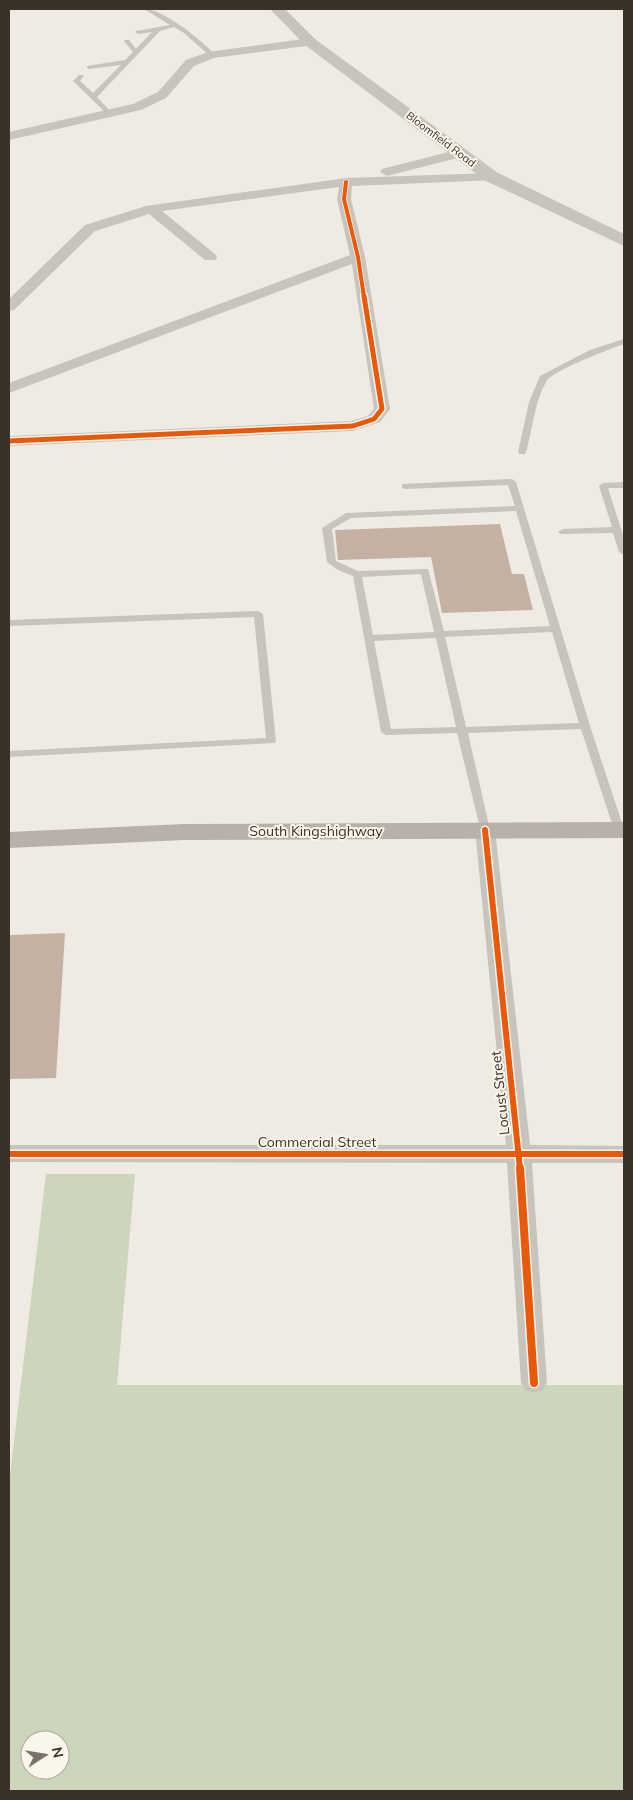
<svg xmlns="http://www.w3.org/2000/svg" width="633" height="1800" font-family="Mulish,sans-serif">
  <style>
    .green { fill: #cdd6bc; fill-rule: evenodd }
    .building { fill: #c4b1a4 }
    .lines { fill: none; stroke-linecap: round; stroke-linejoin: round }
    .service { fill: #c8c3bb; fill-rule: evenodd }
    .minor { fill: #c8c3bb; fill-rule: evenodd }
    .tertiary { fill: #c8c3bb; fill-rule: evenodd }
    .primary { fill: #b7b1aa; fill-rule: evenodd }
    .cycleway-far3-casing { stroke: #fbf6eb; stroke-width: 5.5 }
    .cycleway-far2-casing { stroke: #fbf6eb; stroke-width: 8 }
    .cycleway-far1-casing { stroke: #fbf6eb; stroke-width: 9 }
    .cycleway-casing { stroke: #fbf6eb; stroke-width: 11 }
    .cycleway-far3 { stroke: #e8590c; stroke-width: 4 }
    .cycleway-far2 { stroke: #e8590c; stroke-width: 5 }
    .cycleway-far1 { stroke: #e8590c; stroke-width: 6 }
    .cycleway { stroke: #e8590c; stroke-width: 8 }
    .labels { text-anchor: middle; stroke-width: 4; stroke-linejoin: round; paint-order: stroke }
    .far-street-label { font-size: 11px; fill: #3a3129; stroke: #fbf6eb }
    .street-label { font-size: 14px; fill: #3a3129; stroke: #fbf6eb }
  </style>
  <rect width="100%" height="100%" fill="#efebe3"/>
  <path class="green" d="M46 1174H135L117 1385H624V1791H9V1483ZM30 1740H60V1770H30Z"/>
  <path class="building" d="M500 524 512 574H524L533 610 442 613 431 557 338 560 335 530Z
    M65 933 56 1078 9 1079V935Z"/>
  <g class="lines">
    <path class="service" d="M144 9C162 8 203 41 215 55L210 56 184 33 174 27 160 31 97 97 112 113 107 114 73 81 79 75H83L84 76 80 81 93 93 121 65 89 69 87 68V66L125 60 133 52 124 41 125 40H129L136 49 152 32 138 34 135 32 136 31 170 25Z
      M624 339V344C610 349 551 371 546 382 534 403 533 429 526 452L525 454H519L518 452 529 402 540 376 590 350Z
      M512 479 516 482 590 726 624 829 623 832H615L614 830 581 729 468 733 490 830 489 832H481L457 733 386 735 381 732 353 576 338 570 327 562 322 528 346 513 515 506 508 485 405 489 402 488V484ZM516 511 550 626 444 631 428 569 358 571 336 561 332 529 351 518ZM421 574 434 632 373 635 362 577ZM552 632 579 723 466 727 445 637ZM436 638 456 727 391 729 374 641Z
      M624 482V488H608L624 538V555L619 552 613 533 560 534 558 532 563 529 612 527 599 486 603 483Z
      M258 611 263 614 276 741 275 743 9 757V751L266 738 254 617 9 626V620Z"/>
    <path class="minor" d="M310 38 314 39 316 42 314 45 214 58 194 66 166 98 141 110 9 140V132L133 104 158 92 186 60 208 52Z
      M460 149 467 153 465 156 387 176 380 172 382 169Z
      M492 173 499 177 497 180 352 186 351 199 365 257 390 409 380 422 353 431 9 446V436L351 421 368 416 374 409 352 264 9 393V383L350 255 337 199 339 187 162 211 215 254 217 257 215 260H205L149 214 95 231 14 310 9 311V299L85 225 146 206 346 178Z
      M485 824 492 826 495 830 530 1145 624 1146V1163H532L547 1383 543 1390 534 1393 525 1390 521 1383 507 1163 9 1162V1145H506L475 830 478 826Z"/>
    <path class="tertiary" d="M270 9H285L315 39 498 173 624 234V246L486 181 305 45Z"/>
    <path class="primary" d="M624 822V838L184 840 9 848V832L184 824Z"/>
    <g class="cycleway-far3-casing">
      <path id="cycleway-far3" d="M346 182 344 199 358 257 364 297"/>
    </g>
    <g class="cycleway-far2-casing">
      <path id="cycleway-far2" d="M9 441 353 426 374 419 382 409 364 296"/>
    </g>
    <g class="cycleway-far1-casing">
      <path id="cycleway-far1" d="M485 830 520 1169
        M9 1154H624"/>
    </g>
    <g class="cycleway-casing">
      <path id="cycleway" d="M520 1168 534 1383"/>
    </g>
    <use href="#cycleway-far3" class="cycleway-far3"/>
    <use href="#cycleway-far2" class="cycleway-far2"/>
    <use href="#cycleway-far1" class="cycleway-far1"/>
    <use href="#cycleway" class="cycleway"/>
  </g>
  <g class="labels">
    <g class="far-street-label">
      <text transform="translate(441 139) rotate(37)" y="4">Bloomfield Road</text>
    </g>
    <g class="street-label">
      <text x="316" y="836">South Kingshighway</text>
      <text transform="translate(500 1093) rotate(-96)" y="5">Locust Street</text>
      <text x="317" y="1147">Commercial Street</text>
    </g>
  </g>
  <rect width="633" height="1800" fill="none" stroke="#3a3129" stroke-width="20"/>
  <g transform="translate(45 1755) rotate(78)"><circle r="24" fill="#fbf6eb" stroke="#aea79d"/>
  <path d="M0-4L9 19L0 12L-9 19Z" fill="#79726a"/>
  <text y="-8" font-size="14" font-weight="bold" text-anchor="middle" fill="#3a3129">N</text>
  </g>
</svg>
